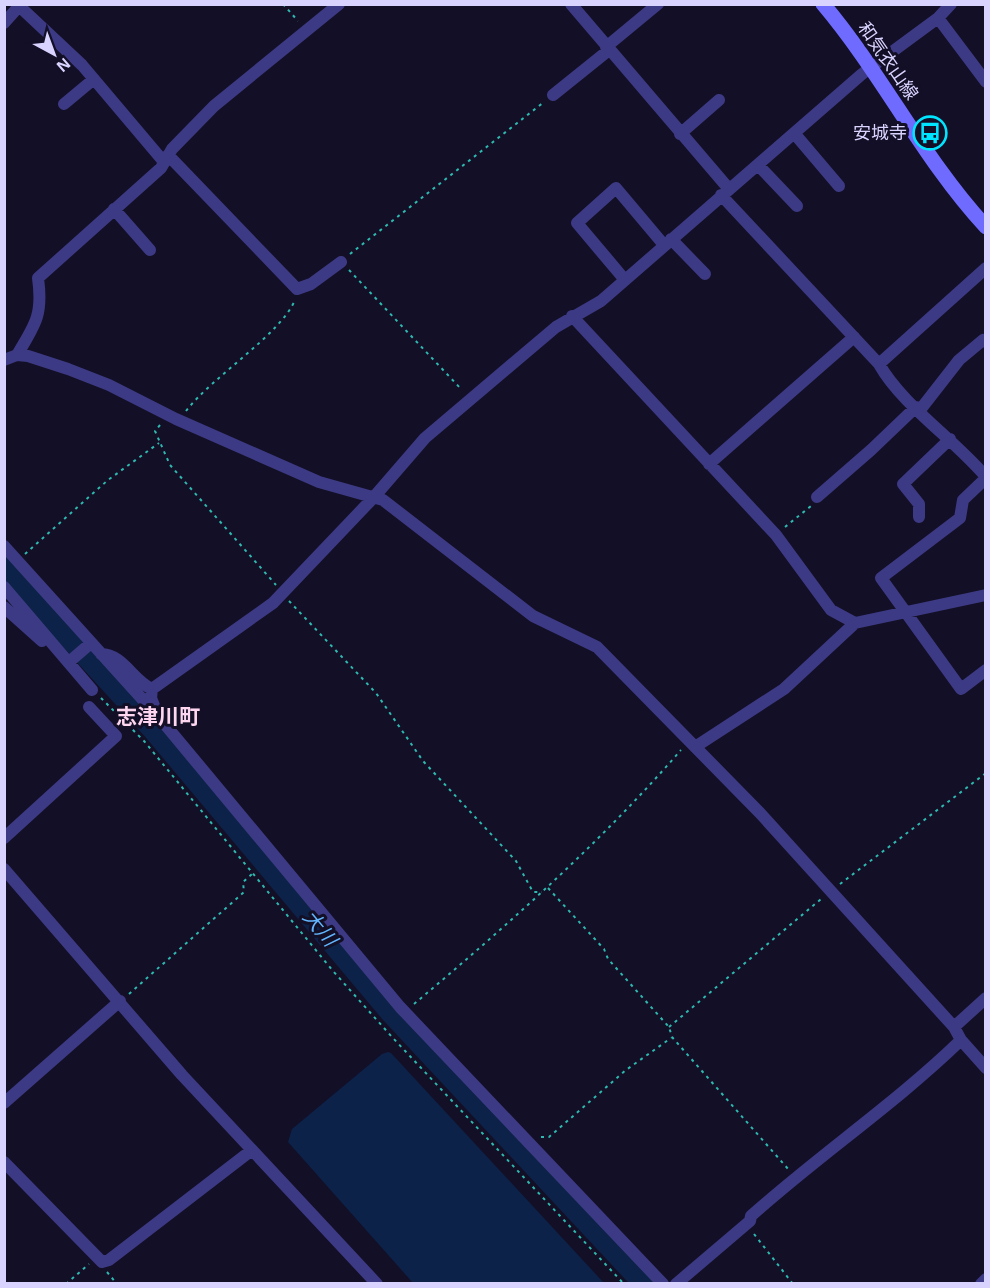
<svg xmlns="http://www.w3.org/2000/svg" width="990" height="1288" font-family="Arial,'Noto Sans JP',sans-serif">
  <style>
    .water { fill: #0c2248 }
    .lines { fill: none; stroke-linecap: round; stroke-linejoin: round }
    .river { stroke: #0c2248; stroke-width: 21 }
    .path { stroke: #2fb8b0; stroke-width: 2; stroke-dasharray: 3 4.5; stroke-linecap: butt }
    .minor { stroke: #3d3a85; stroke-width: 12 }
    .secondary { stroke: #6f6bff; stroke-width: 15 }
    .labels { text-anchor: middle; stroke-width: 6; stroke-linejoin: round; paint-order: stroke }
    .street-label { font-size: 18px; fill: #d9d4ff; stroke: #130f26 }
    .poi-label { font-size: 18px; fill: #d9d4ff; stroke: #130f26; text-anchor: end }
    .water-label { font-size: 20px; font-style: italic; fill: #62b6ff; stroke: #130f26 }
    .quarter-label { font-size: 21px; font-weight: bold; fill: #ffd6f0; stroke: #130f26 }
  </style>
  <rect width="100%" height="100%" fill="#130f26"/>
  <path class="water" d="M388 1052 391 1053 604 1283H413L288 1142 292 1129 382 1054Z"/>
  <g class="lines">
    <path class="river" d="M4 564 25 590 154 731 390 1012 644 1284"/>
    <path class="path" d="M283 4 298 21
      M350 254 544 102
      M349 270 462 390
      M186 411C213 376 280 335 295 300
      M160 425 155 431 170 465 276 585
      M785 527 811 506
      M25 554 108 480 159 443
      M289 601 376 693 423 761 516 861 533 892H542
      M101 698 144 741 333 971 392 1037 624 1284
      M840 884 986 773
      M548 888 604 949 608 959 669 1027 672 1037 789 1170
      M129 994 244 892 243 882 253 873
      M414 1004C509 924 600 843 681 750
      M669 1027 821 899
      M541 1137H549L626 1070 671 1038
      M754 1234 793 1284
      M107 1272 117 1284
      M66 1284 89 1264"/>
    <path class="minor" d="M17 4 82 65 164 162
      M571 4 729 189
      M938 18 986 82
      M4 23 21 4
      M606 47 658 4
      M553 95 609 50
      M64 104 94 79
      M794 133 839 186
      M680 134 719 100
      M168 155 297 289 311 284 341 262
      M758 165 797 206
      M721 195 879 364C902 405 954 439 986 477
      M114 209 150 250
      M671 239 705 274
      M625 280 577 223 616 188 664 245
      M572 316 776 535 831 610 855 623
      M17 355C36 324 43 314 38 278L161 168 172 149 214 106 339 4
      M4 360 17 355 28 356 68 369 109 385 176 419 319 482 383 500 533 616 597 647 760 813 954 1027 961 1040 986 1068
      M879 364 986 268
      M920 410 959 360 983 340 986 342
      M709 464 854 337
      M986 478 963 500 960 518 881 578 961 689 986 670
      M817 497 871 450 916 407
      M919 517V504L903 484 950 439
      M4 546 154 712
      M4 587 92 690
      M4 607 42 641
      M101 654C123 654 133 681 152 689L273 603 374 497 425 438 556 327 601 301 862 74 938 18 951 4
      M69 662 91 643
      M152 689 151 698 158 716 400 1007 663 1284
      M695 747 784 689 855 623 986 595
      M4 838 116 736 89 707
      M4 869 182 1075 377 1284
      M954 1027 986 998
      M4 1103 120 1001
      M4 1162 102 1262 109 1260 252 1150
      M676 1284 750 1221 751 1216C819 1155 895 1104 961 1040
      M981 1284 986 1279"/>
    <path class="secondary" d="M823 4C883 75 923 159 986 227"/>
  </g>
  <defs>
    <g id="bus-ring" transform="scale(1.725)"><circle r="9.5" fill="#130f26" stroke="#00e5ff" stroke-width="1.5"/><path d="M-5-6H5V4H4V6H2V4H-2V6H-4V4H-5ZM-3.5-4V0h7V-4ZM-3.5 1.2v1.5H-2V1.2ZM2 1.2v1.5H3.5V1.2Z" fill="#00e5ff"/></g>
  </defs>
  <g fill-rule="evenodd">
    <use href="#bus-ring" x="930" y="133"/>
  </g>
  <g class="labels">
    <g class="street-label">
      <text transform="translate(888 61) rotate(55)" y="6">和気衣山線</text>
    </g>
    <g class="poi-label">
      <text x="907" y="139">安城寺</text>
    </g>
    <g class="water-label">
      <text transform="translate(320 928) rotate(50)" y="7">大川</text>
    </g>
    <g class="quarter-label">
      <text x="158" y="724">志津川町</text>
    </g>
  </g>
  <rect width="990" height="1288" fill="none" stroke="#d9d4ff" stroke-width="12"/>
  <g transform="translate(54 54) rotate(139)" stroke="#130f26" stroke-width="4.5" paint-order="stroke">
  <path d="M0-4.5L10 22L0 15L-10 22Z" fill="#d9d4ff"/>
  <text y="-9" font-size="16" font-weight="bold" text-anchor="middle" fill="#d9d4ff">N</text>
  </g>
</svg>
